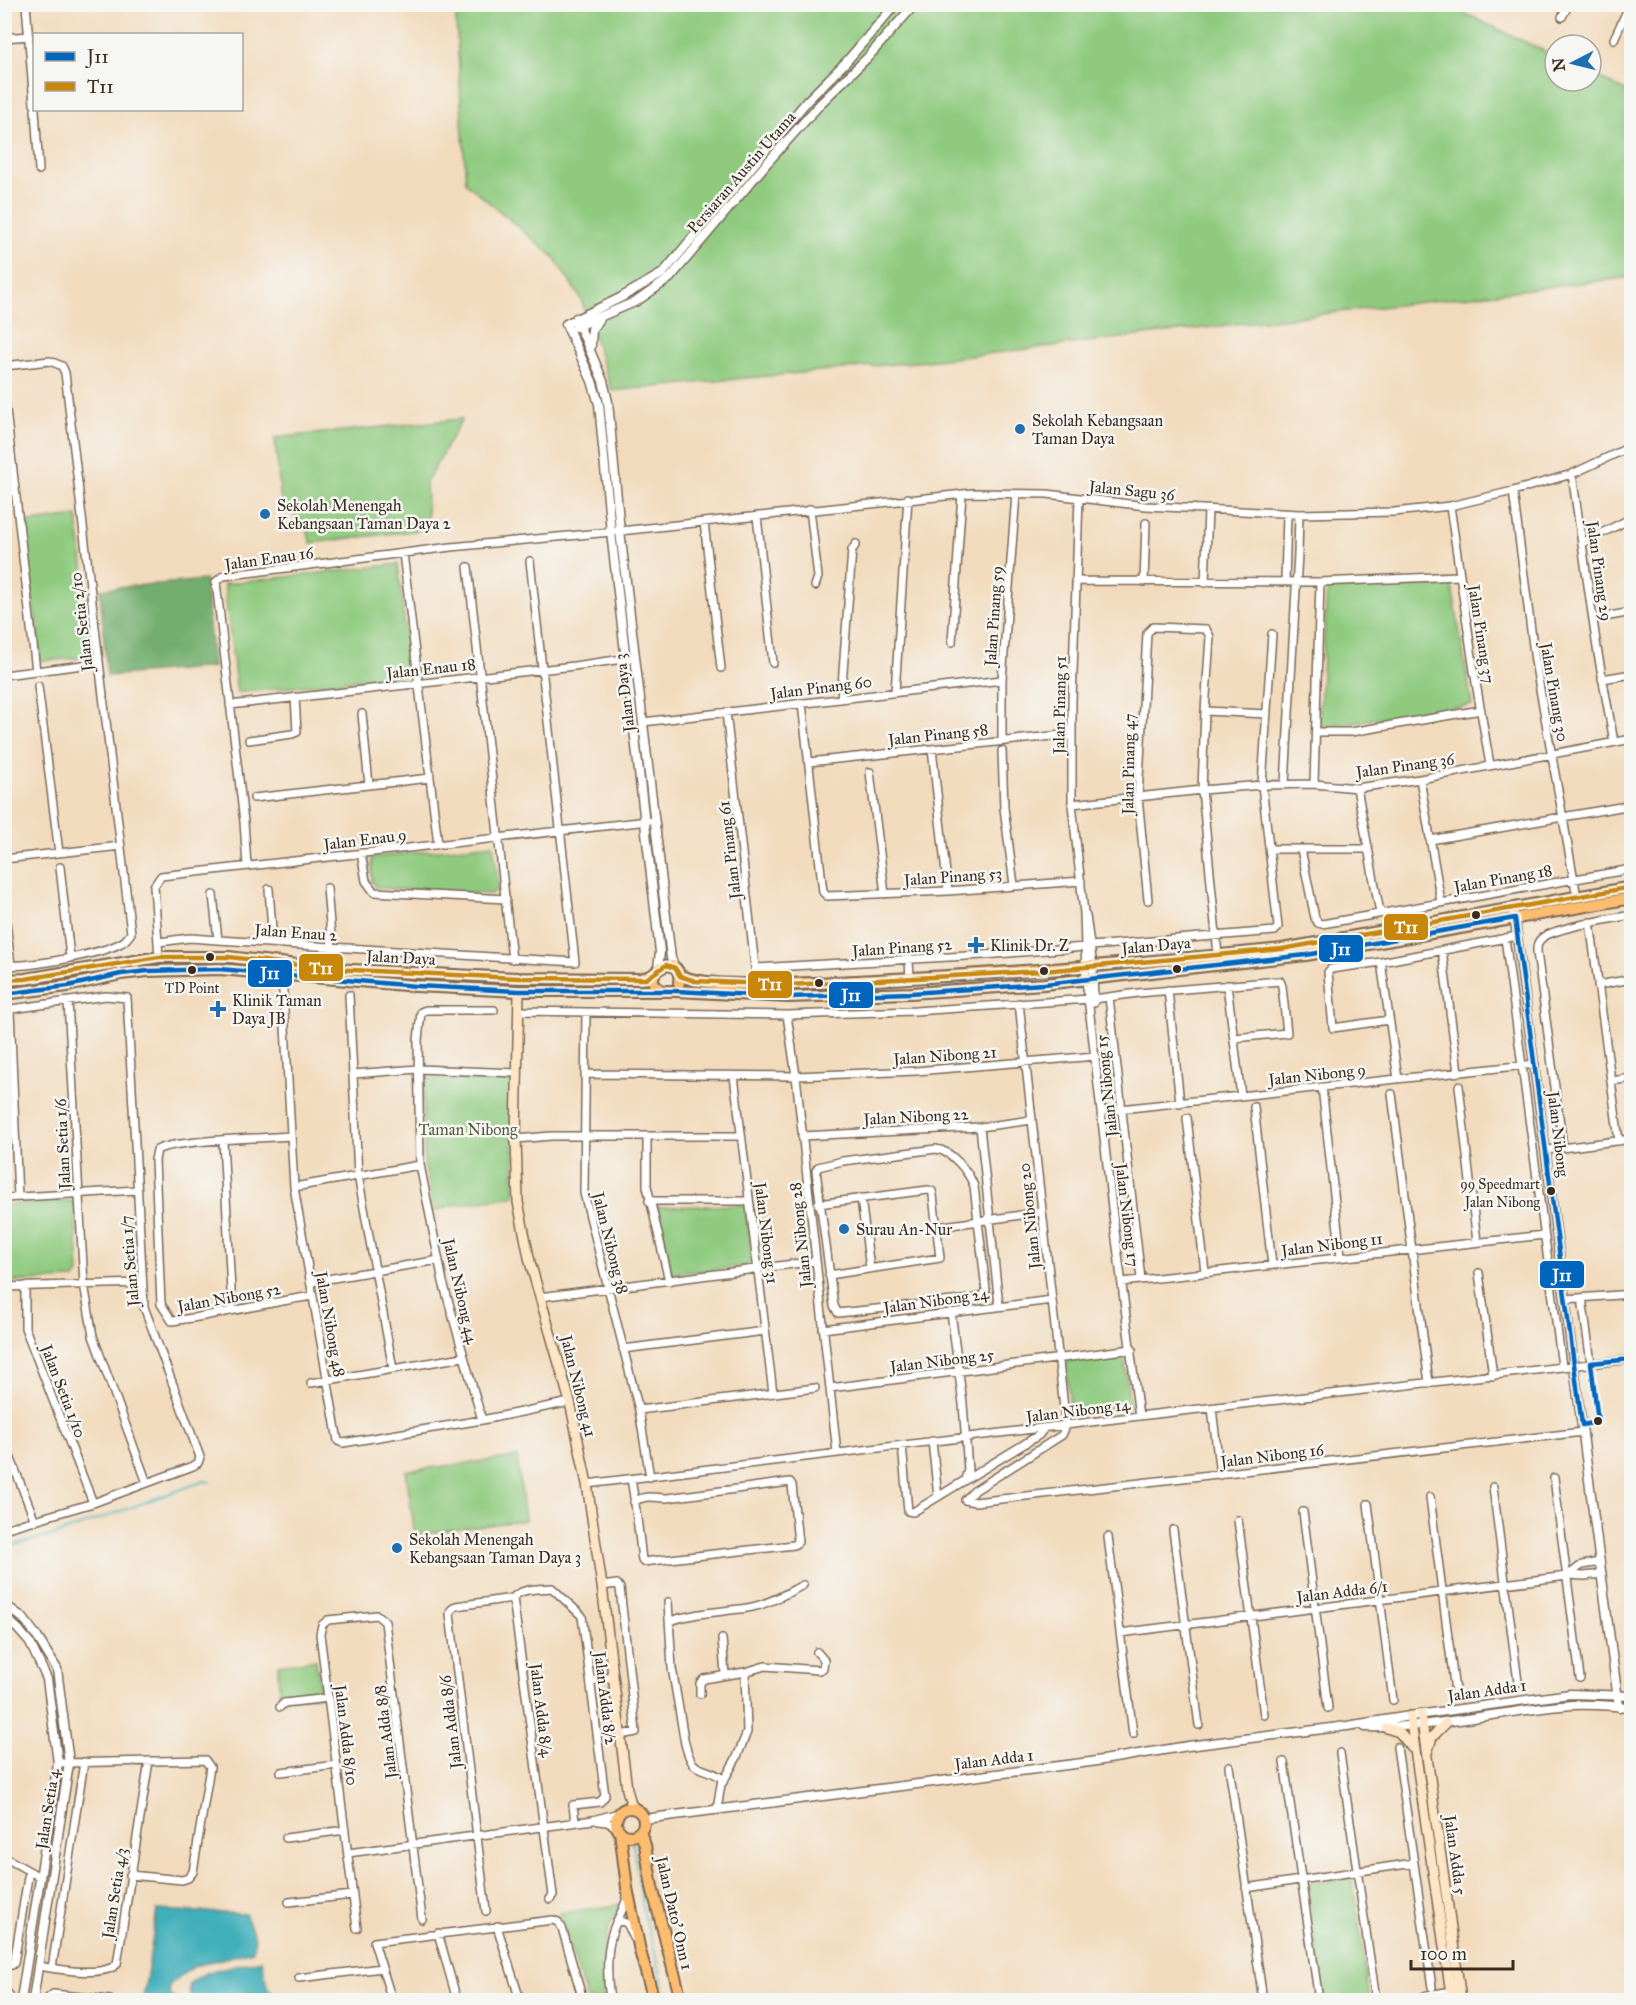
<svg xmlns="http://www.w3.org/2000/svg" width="1636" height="2005" font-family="'IM FELL Great Primer',serif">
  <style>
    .green { fill: #8fca7f; stroke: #657a4e; stroke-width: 1.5 }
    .forest { fill: #73ae6e; stroke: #576c46; stroke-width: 1.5 }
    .water { fill: #3fafba; stroke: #3d6c6c; stroke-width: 1.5 }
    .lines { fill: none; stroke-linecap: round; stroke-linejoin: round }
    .stream { stroke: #3fafba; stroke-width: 2 }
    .minor-casing { stroke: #7b6856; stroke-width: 10 }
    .tertiary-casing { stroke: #7b6856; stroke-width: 11 }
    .secondary-casing { stroke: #7b6856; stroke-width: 12 }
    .primary-casing { stroke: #7b6856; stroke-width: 14 }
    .minor { stroke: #fff; stroke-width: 7 }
    .tertiary { stroke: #fff; stroke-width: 8 }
    .secondary { stroke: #fee5c5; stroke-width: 9 }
    .primary { stroke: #fcbd6f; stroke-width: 10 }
    .bus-1-casing { stroke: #f6f6f2; stroke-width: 9 }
    .bus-2-casing { stroke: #f6f6f2; stroke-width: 9 }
    .bus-1 { stroke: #0065bd; stroke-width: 4.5 }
    .bus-2 { stroke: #c88708; stroke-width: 4.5 }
    .poi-dot { fill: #1f6fb2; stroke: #f6f6f2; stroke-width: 2 }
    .bus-dot { fill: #3b2a1e; stroke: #f6f6f2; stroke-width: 2 }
    .labels { text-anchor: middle; stroke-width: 5; stroke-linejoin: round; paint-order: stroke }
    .bus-label { font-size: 14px; fill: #3b2a1e; stroke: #f6f6f2 }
    .street-label { font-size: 16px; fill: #3b2a1e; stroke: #f6f6f2 }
    .poi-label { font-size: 16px; fill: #3b2a1e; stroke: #f6f6f2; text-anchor: start }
    .park-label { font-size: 16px; fill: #545a3b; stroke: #f6f6f2 }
    .line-badge { stroke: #f6f6f2; stroke-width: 2 }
    .badge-label { font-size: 16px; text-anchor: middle; font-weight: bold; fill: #fff }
  </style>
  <rect width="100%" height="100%" fill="#f6f6f2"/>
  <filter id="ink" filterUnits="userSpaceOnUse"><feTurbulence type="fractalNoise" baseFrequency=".0167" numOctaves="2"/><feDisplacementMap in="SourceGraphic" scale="12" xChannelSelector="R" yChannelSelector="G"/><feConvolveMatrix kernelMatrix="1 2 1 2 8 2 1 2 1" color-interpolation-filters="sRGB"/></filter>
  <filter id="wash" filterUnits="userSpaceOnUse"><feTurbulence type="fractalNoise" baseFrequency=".008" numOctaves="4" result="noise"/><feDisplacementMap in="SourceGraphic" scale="24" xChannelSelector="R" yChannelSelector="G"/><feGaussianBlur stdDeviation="1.35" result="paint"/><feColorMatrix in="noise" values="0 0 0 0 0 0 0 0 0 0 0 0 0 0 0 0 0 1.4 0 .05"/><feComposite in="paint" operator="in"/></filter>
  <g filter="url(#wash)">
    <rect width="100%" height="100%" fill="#f2dbbd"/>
    <path class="green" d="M455 5H1447L1555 56V81H1591V73L1631 94V277L936 360 612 391 581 299 554 257 466 183Z
      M462 419 426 483 428 529 311 543 304 522 281 502 275 438Z
      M77 516 94 653 90 657 41 661 23 523Z
      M398 564 410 674 237 693 224 584Z
      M1451 581 1472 705 1319 727 1327 587Z
      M493 844 499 888 491 894 377 888 372 882V859L375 857Z
      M423 1078 513 1082 515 1196 453 1205 434 1211 424 1163Z
      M72 1201 75 1205 79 1273 75 1279 5 1282V1205Z
      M746 1205 752 1259 747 1266 672 1274 657 1207Z
      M1124 1355 1130 1407 1071 1413 1065 1361Z
      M517 1457 525 1520 415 1535 406 1471Z
      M316 1660 321 1695 279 1699 278 1665Z
      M1352 1877 1370 2000H1324L1307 1884Z
      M620 1905C617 1913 612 1920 609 1927 601 1951 603 1976 605 2000H587L560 1913Z"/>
    <path class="forest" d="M205 580 213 667 107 676 100 589Z"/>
    <path class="water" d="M157 1910 245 1914 255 1937 253 1951 194 1966 170 1984 169 1994 176 2000H143Z
      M262 1960 267 1987 275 1996 276 2000H193C190 1995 187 1988 191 1983 201 1969 246 1964 262 1960Z"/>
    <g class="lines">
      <path class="stream" d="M4 1547 55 1535 204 1481 210 1482
        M632 1838 644 1914 668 2000"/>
    </g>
  </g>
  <g filter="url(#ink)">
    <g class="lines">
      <g class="minor-casing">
        <path id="minor" d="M26 4 34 104
          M1562 17 1569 4
          M4 38 29 36
          M1614 39 1630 4
          M35 110 39 170
          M4 366 50 361 62 366 65 373 131 933C128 937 126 941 121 943 101 954 27 968 4 965
          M4 393 36 671
          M1572 474 1597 648 1614 742
          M1513 491 1535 661 1577 897
          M1079 498 1072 701V804L1084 913 1086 980 1112 1208 1139 1416
          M1450 506 1474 671 1490 765
          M810 509 818 577 815 586
          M757 516 773 663
          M704 522 721 668
          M1582 543 1632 518
          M403 553 438 844
          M468 567 512 959
          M1075 581 1320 582 1459 576
          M1144 582 1146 523
          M1285 582 1287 514
          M1205 583 1208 510
          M1593 619 1632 612
          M952 642 962 494
          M4 675 99 663
          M1602 679 1632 674
          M38 686 59 853
          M895 692 908 498
          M841 699 852 550 856 544
          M802 703 823 892 827 896 948 891 1081 881
          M230 705 574 666 630 658
          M1205 711 1267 714
          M726 712 757 984
          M362 714 369 785
          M643 722 1002 680
          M1316 732H1351L1481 710
          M249 740 292 734 297 732 295 697
          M1002 741V680L1016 494
          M932 749 948 891
          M1002 751 1004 808 1014 885
          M809 762 1071 734
          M870 772 885 894
          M1420 779 1441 902
          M1285 784 1298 554 1299 514
          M1314 784 1320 582
          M1357 788 1380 913
          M254 798 430 778
          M1072 804 1202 790 1262 785 1314 784 1357 788 1420 779 1632 739
          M1430 840 1632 805
          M1270 849H1368
          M1301 849 1315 918 1318 923 1322 924 1632 869
          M361 853 366 881 374 892 506 899
          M4 859 121 846
          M247 866 244 822 216 582 223 576 451 547 611 532 973 493 1047 494 1146 506 1299 514 1394 512 1450 506 1513 491 1572 474 1632 446
          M60 867 70 957
          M327 888 332 948
          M269 889 273 943
          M213 895 218 940
          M1148 900 1138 797 1147 633 1153 627 1206 629 1210 637 1205 711 1202 790 1218 955
          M4 904 11 966
          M1086 916 1093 966 1094 1003
          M1590 922 1619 1141
          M1505 938 1562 1366
          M159 942 190 938 218 940 575 962 530 561
          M1091 946 1275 931 1278 927 1262 785 1272 634
          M1442 950 1458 1072
          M159 957 154 886 161 876 648 821
          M909 960 910 978
          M1381 962 1398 1079
          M756 968 984 955 1085 947
          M282 974 294 1187 338 1441 343 1443 482 1420 570 1402
          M1227 985 1241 1096
          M1598 985 1632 979
          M1168 990 1180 1103
          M349 995 358 1175 393 1369
          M1109 997 1141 1279
          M1094 999 1138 993 1280 981 1282 986 1287 1033 1234 1038
          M68 1002 84 1284 93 1336 147 1483
          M1019 1003 1066 1426 1062 1435 974 1491 965 1500 975 1502 1583 1432
          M4 1010 106 996 127 998 144 1307 200 1457 198 1463 193 1466 93 1503 4 1529
          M10 1011 18 1197
          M519 1011 787 1015 915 1011 1089 999
          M586 1012 584 1193 639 1410 650 1477
          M787 1015 796 1076 837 1453
          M1389 1020 1333 1028 1328 972 1331 969 1381 962 1517 936
          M353 1074 418 1069 517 1073
          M585 1074 796 1076 916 1071 1096 1056
          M734 1076 773 1393
          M1611 1081 1632 1078
          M1459 1086 1477 1242
          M1322 1087 1341 1257
          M1392 1094 1429 1383
          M1254 1107 1272 1265
          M1102 1111 1535 1064
          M1187 1118 1205 1272
          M980 1127 999 1305
          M291 1136C266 1138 172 1140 157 1150L155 1160 161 1304 172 1321C219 1315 265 1303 312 1296
          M647 1136V1186L669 1281
          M802 1136 980 1127 1032 1120
          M516 1139 551 1136H741
          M223 1141 232 1309
          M1563 1147 1537 952C1537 946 1537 942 1542 938 1554 928 1614 918 1632 915
          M936 1149C952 1151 968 1171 974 1186L986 1290 984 1295 972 1299 838 1313 834 1306 816 1171 818 1167 843 1161Z
          M1546 1150 1632 1139
          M294 1187 420 1165
          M4 1198 137 1190
          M861 1198 870 1269
          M649 1201H749
          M818 1204 928 1190 932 1191 933 1195 940 1258 829 1275
          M937 1227 1042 1212
          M1479 1273 1493 1376
          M310 1282 439 1260
          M1122 1282 1544 1235
          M25 1286V1328L93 1503
          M4 1287 142 1283
          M540 1297 816 1261
          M1582 1298 1591 1363
          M1565 1299 1632 1294
          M951 1312 963 1404 968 1470 965 1479
          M823 1329 1052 1300
          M623 1349 765 1331
          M311 1383 463 1357
          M830 1388 1132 1349
          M1212 1408 1220 1475
          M639 1410 815 1388
          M482 1420 443 1282 420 1165 418 1040 421 1012 426 1010H494
          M4 1441 35 1521
          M932 1441 938 1497
          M902 1445 908 1511 913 1512 1039 1435 1044 1428
          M1554 1478 1580 1678
          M631 1479C636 1506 639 1533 642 1560L643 1562 794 1545 798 1542 792 1485 790 1482 667 1498C655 1498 645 1494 634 1502
          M587 1484 1139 1416 1632 1359
          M1493 1487 1518 1682
          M1430 1497 1455 1691
          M1368 1504 1393 1700
          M1303 1512 1328 1708
          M1238 1520 1264 1715
          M1173 1530 1199 1725
          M1108 1537 1133 1734
          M1568 1575 1584 1576 1602 1574
          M602 1586 617 1584 620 1588 636 1732 620 1735
          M513 1598 553 1895 550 1899
          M668 1602 672 1668 685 1744C694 1777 699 1763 722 1778L717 1810
          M670 1621C696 1612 721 1612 747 1608 767 1605 785 1594 803 1585
          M1120 1633 1567 1576 1582 1565 1600 1562
          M722 1639 725 1674
          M745 1672 765 1666 819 1670 823 1668 824 1660 817 1652
          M591 1681 613 1677
          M700 1694V1683L704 1679 745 1672 747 1732 737 1757 723 1782
          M280 1707 284 1703 329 1698
          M1397 1747 1432 1987
          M1340 1753 1376 2000
          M1284 1762 1319 2000
          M58 1763 205 1760 210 1767 193 1872 188 1878 182 1880 130 1875
          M1229 1766 1263 2000
          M281 1772 337 1765
          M598 1821 607 1822 618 1828
          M286 1838 345 1830
          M348 1853 593 1820 619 1813
          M4 1857 40 1877
          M1246 1888 1414 1863
          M289 1902 353 1895
          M486 1911 450 1614 451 1610 456 1606 513 1598C520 1588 540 1589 552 1588L582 1616 605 1796 600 1802 573 1805 575 1822
          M616 1923 620 1921 627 1923 634 1938
          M497 1926 520 2000
          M357 1928 320 1634 322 1625 328 1620 377 1615 385 1622 422 1919
          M438 1933 457 2000
          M4 1965H12L14 1963 29 1871
          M38 1966C57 1969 102 1978 117 1964L149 1761
          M52 1968 84 1762
          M299 1978 382 1968
          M4 1989 9 1995 8 2000
          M46 2000 53 1994 110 2000
          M392 2000 374 1942 553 1920 558 1922 562 1928 583 2000
          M610 2000C607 1978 606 1954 612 1933 616 1920 624 1910 627 1897
          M1415 2000 1427 1995 1453 1991"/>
      </g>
      <g class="tertiary-casing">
        <path id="tertiary" d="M576 318 603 381 608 402 620 531 671 958 675 968
          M576 327 637 301 670 278 767 163 821 103 868 57 915 4
          M591 345 592 329 600 319
          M1514 913 1619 1707
          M658 969 660 952 611 532 599 404 592 381 566 324 620 298 663 273 807 101 846 62 896 4
          M4 1604 23 1618 36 1635 57 1669 69 1763 33 2000
          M4 1617 17 1628 30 1643 47 1679 58 1763 21 2000
          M1365 1727C1435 1729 1502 1710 1572 1705 1591 1704 1612 1706 1632 1707
          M644 1819 1090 1762 1188 1746 1347 1726 1410 1716 1570 1694 1632 1696"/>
      </g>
      <g class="secondary-casing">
        <path id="secondary" d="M519 991 516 1139 518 1202 530 1262 570 1402 587 1484 602 1586 627 1789 631 1804 635 1809
          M1421 1714 1461 2000
          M1410 1716 1452 2000
          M1387 1728 1399 1732 1412 1748
          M1427 1753 1432 1737 1446 1723"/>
      </g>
      <g class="primary-casing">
        <path id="primary" d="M680 976C704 984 730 984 756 984 795 985 834 982 874 980 1010 973 1146 963 1282 949L1632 887
          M4 980 25 979 159 957H229L332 969 519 978 640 979 654 975
          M663 991C632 976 683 947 679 983
          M4 994 68 986 121 974 148 971 219 969 416 986 519 991H676L788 997 911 993 1044 984 1306 955 1632 898
          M616 1822a14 14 0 1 1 28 0a14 14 0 1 1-28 0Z
          M620 1831 627 1888 640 1951 654 2000
          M640 1832 645 1845 652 1887 681 2000"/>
      </g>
      <use href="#minor" class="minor"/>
      <use href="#tertiary" class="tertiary"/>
      <use href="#secondary" class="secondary"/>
      <use href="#primary" class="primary"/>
      <g class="bus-1-casing">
        <path id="bus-1" d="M4 994 68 986 121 974 148 971 219 969 416 986 519 991H676L788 997 911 993 1044 984 1306 955 1515 918 1582 1425 1598 1422 1591 1363 1632 1359"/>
      </g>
      <g class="bus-2-casing">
        <path id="bus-2" d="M4 980 25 979 159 957H229L332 969 519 978 646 979 666 965 675 968 680 976 695 981 788 985 1043 971 1282 949 1632 887"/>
      </g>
      <use href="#bus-1" class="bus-1"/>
      <use href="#bus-2" class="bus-2"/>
    </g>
  </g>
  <g class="poi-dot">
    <circle cx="1020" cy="429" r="6"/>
    <circle cx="265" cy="514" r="6"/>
    <path d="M973 936h6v6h6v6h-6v6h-6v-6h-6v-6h6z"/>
    <path d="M215 1000h6v6h6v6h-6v6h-6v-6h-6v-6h6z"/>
    <circle cx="844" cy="1229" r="6"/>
    <circle cx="397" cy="1548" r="6"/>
  </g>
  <g class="bus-dot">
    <circle cx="1476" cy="915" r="5"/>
    <circle cx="210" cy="957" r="5"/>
    <circle cx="1177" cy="969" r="5"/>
    <circle cx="192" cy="970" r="5"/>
    <circle cx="1044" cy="971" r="5"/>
    <circle cx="819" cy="983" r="5"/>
    <circle cx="1551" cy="1191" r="5"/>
    <circle cx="1598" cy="1421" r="5"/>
  </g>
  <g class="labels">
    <g class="bus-label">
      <text x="192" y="993">TD Point</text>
      <text x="1540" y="1189" text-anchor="end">99 Speedmart<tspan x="1540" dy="18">Jalan Nibong</tspan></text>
    </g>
    <g class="street-label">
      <text transform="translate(741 172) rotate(-49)" y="6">Persiaran Austin Utama</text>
      <text transform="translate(1132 490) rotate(6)" y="6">Jalan Sagu 36</text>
      <text transform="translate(269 558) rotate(-8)" y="6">Jalan Enau 16</text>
      <text transform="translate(1600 571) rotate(82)" y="6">Jalan Pinang 29</text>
      <text transform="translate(993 616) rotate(-86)" y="6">Jalan Pinang 59</text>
      <text transform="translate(81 622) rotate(-97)" y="6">Jalan Setia 2/10</text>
      <text transform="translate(1482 634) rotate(81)" y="6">Jalan Pinang 37</text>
      <text transform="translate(431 668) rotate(-6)" y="6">Jalan Enau 18</text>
      <text transform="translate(821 687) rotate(-7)" y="6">Jalan Pinang 60</text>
      <text transform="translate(1555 692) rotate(80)" y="6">Jalan Pinang 30</text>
      <text transform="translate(624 693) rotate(-97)" y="6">Jalan Daya 3</text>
      <text transform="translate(1059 705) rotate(-89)" y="6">Jalan Pinang 51</text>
      <text transform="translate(938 734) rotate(-6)" y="6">Jalan Pinang 58</text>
      <text transform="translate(1128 764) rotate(-89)" y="6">Jalan Pinang 47</text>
      <text transform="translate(1405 765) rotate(-8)" y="6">Jalan Pinang 36</text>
      <text transform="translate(365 839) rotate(-7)" y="6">Jalan Enau 9</text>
      <text transform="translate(729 850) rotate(-97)" y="6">Jalan Pinang 61</text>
      <text transform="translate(953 876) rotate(-4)" y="6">Jalan Pinang 53</text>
      <text transform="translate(1503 878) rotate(-10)" y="6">Jalan Pinang 18</text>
      <text transform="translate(296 932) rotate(4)" y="6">Jalan Enau 2</text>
      <text transform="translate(1156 945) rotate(-5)" y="6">Jalan Daya</text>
      <text transform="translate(902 947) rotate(-4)" y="6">Jalan Pinang 52</text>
      <text transform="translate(401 957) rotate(3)" y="6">Jalan Daya</text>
      <text transform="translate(945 1055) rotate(-4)" y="6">Jalan Nibong 21</text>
      <text transform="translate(1317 1074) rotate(-6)" y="6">Jalan Nibong 9</text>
      <text transform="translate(1106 1086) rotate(-96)" y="6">Jalan Nibong 15</text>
      <text transform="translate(916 1116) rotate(-3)" y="6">Jalan Nibong 22</text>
      <text transform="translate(1559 1134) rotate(83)" y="6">Jalan Nibong</text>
      <text transform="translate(62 1144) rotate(-93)" y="6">Jalan Setia 1/6</text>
      <text transform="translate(1128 1215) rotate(83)" y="6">Jalan Nibong 17</text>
      <text transform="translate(1029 1216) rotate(-96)" y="6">Jalan Nibong 20</text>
      <text transform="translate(767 1233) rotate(83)" y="6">Jalan Nibong 31</text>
      <text transform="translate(800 1235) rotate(-96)" y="6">Jalan Nibong 28</text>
      <text transform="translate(611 1243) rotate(76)" y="6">Jalan Nibong 38</text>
      <text transform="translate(1332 1244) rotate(-7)" y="6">Jalan Nibong 11</text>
      <text transform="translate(129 1261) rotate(-95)" y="6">Jalan Setia 1/7</text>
      <text transform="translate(461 1291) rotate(77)" y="6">Jalan Nibong 44</text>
      <text transform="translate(229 1297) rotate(-10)" y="6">Jalan Nibong 52</text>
      <text transform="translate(936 1300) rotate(-8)" y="6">Jalan Nibong 24</text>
      <text transform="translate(331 1324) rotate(80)" y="6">Jalan Nibong 48</text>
      <text transform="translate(942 1360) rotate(-7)" y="6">Jalan Nibong 25</text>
      <text transform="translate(579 1386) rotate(76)" y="6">Jalan Nibong 41</text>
      <text transform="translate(64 1391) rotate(69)" y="6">Jalan Setia 1/10</text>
      <text transform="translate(1078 1410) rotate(-7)" y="6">Jalan Nibong 14</text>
      <text transform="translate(1272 1455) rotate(-7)" y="6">Jalan Nibong 16</text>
      <text transform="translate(1342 1591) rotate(-7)" y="6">Jalan Adda 6/1</text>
      <text transform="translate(1487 1690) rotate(-8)" y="6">Jalan Adda 1</text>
      <text transform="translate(606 1698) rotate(83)" y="6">Jalan Adda 8/2</text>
      <text transform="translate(542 1710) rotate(83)" y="6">Jalan Adda 8/4</text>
      <text transform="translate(450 1722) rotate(-97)" y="6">Jalan Adda 8/6</text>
      <text transform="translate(385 1732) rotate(-97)" y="6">Jalan Adda 8/8</text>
      <text transform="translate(347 1735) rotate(83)" y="6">Jalan Adda 8/10</text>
      <text transform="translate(994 1759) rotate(-7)" y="6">Jalan Adda 1</text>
      <text transform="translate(47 1809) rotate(-81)" y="6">Jalan Setia 4</text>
      <text transform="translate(1456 1855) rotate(82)" y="6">Jalan Adda 5</text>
      <text transform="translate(114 1893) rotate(-81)" y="6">Jalan Setia 4/3</text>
      <text transform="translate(675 1913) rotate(77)" y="6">Jalan Dato' Onn 1</text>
    </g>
    <g class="poi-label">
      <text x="1032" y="426">Sekolah Kebangsaan<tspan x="1032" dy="18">Taman Daya</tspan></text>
      <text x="277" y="511">Sekolah Menengah<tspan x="277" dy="18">Kebangsaan Taman Daya 2</tspan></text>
      <text x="990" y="951">Klinik Dr. Z</text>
      <text x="232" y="1006">Klinik Taman<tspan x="232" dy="18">Daya JB</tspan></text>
      <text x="856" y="1235">Surau An-Nur</text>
      <text x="409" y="1545">Sekolah Menengah<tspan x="409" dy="18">Kebangsaan Taman Daya 3</tspan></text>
    </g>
    <g class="park-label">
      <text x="468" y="1135">Taman Nibong</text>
    </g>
  </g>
  <g class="line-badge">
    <rect x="1383" y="913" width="46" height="28" rx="6" fill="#c88708"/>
    <rect x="1318" y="934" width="46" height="29" rx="6" fill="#0065bd"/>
    <rect x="298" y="953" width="46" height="29" rx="6" fill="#c88708"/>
    <rect x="247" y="959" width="46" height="29" rx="6" fill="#0065bd"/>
    <rect x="747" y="970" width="46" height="29" rx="6" fill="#c88708"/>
    <rect x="828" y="981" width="46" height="28" rx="6" fill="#0065bd"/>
    <rect x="1539" y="1260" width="46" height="29" rx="6" fill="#0065bd"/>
  </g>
  <g class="badge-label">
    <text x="1406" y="933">T11</text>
    <text x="1341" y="955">J11</text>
    <text x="321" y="974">T11</text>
    <text x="270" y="979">J11</text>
    <text x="770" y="990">T11</text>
    <text x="851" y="1001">J11</text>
    <text x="1562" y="1281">J11</text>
  </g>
  <rect width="1636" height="2005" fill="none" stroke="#f6f6f2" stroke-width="24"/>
  <rect x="33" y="33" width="210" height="78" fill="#f6f6f2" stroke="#aba49d" stroke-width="1.5"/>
  <rect x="45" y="52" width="30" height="9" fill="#0065bd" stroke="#aba49d" stroke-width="1.5"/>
  <text x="87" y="63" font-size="18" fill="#3b2a1e">J11</text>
  <rect x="45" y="82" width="30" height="9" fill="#c88708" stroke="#aba49d" stroke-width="1.5"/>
  <text x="87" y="93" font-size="18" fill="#3b2a1e">T11</text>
  <g transform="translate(1573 63) rotate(263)"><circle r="28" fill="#f6f6f2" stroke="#aba49d" stroke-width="1.5"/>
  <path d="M0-4.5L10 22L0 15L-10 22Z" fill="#1f6fb2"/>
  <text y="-9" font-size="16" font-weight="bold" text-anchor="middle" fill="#3b2a1e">N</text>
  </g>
  <path d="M1411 1960v9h102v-9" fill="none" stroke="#3b2a1e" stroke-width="3"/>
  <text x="1420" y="1960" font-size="18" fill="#3b2a1e" stroke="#f6f6f2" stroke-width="4.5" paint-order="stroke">100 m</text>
</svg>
